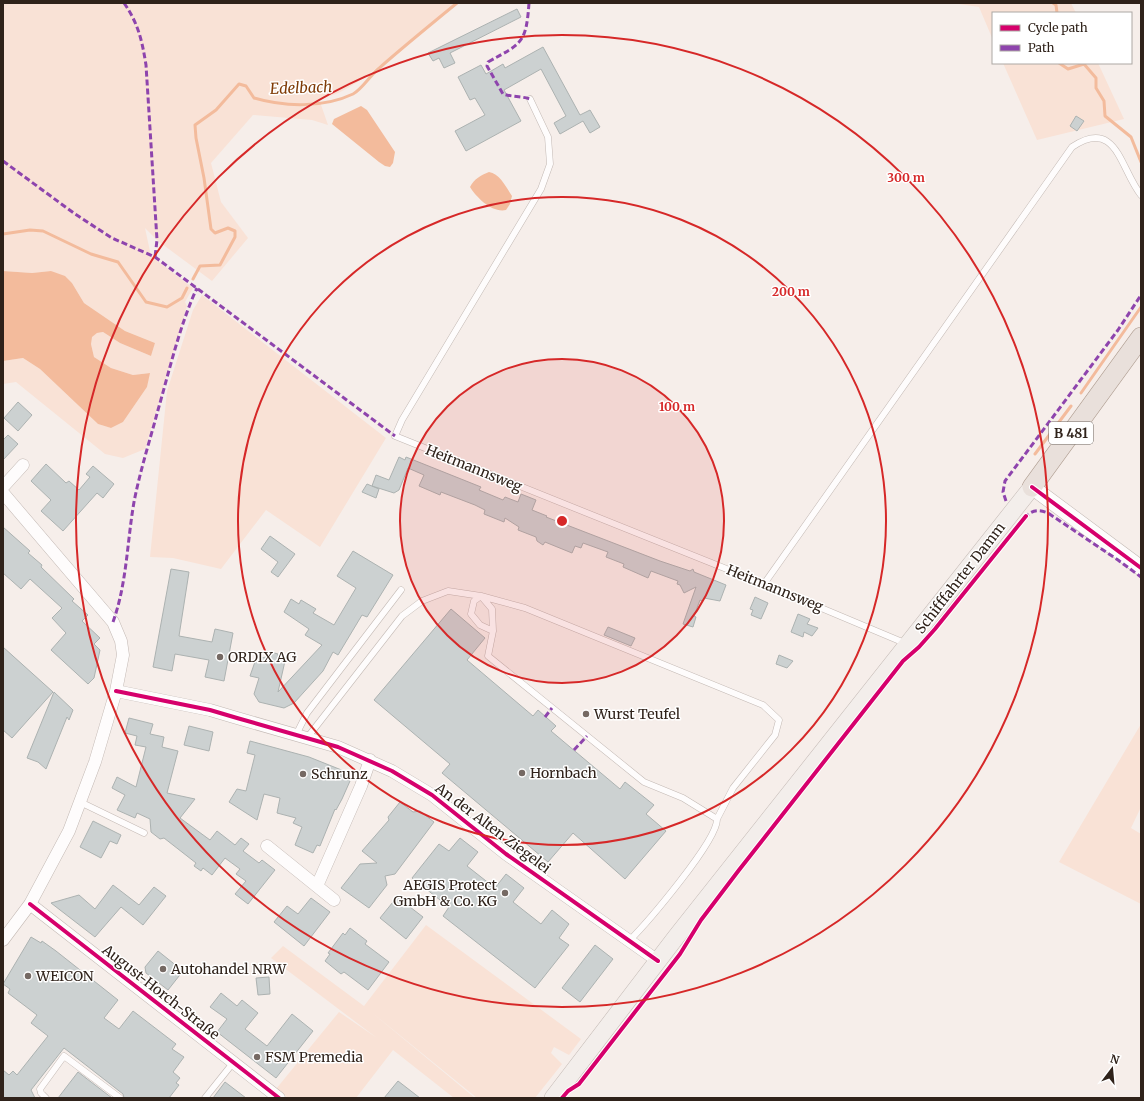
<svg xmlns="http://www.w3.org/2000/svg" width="1144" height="1101" font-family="Merriweather,serif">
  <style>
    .green { fill: #f9e2d6 }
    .water { fill: #f3bb9c }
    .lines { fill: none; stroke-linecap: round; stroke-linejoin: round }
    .stream { stroke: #f3bb9c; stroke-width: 3 }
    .building { fill: #ccd1d1; stroke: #acb2b1 }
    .service-casing { stroke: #c3b9b4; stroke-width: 7 }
    .minor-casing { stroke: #c3b9b4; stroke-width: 13 }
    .tertiary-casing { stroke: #c3b9b4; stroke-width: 16 }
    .secondary-casing { stroke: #c3b9b4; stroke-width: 18 }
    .primary-casing { stroke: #ae9c90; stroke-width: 20 }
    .service { stroke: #fefcfc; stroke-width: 6 }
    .minor { stroke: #fefcfc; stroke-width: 12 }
    .tertiary { stroke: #fefcfc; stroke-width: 15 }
    .secondary { stroke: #f3eeeb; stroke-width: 17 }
    .primary { stroke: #e9e0db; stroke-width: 19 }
    .quiet { stroke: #8e44ad; stroke-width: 3; stroke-dasharray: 6 3; stroke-linecap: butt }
    .cycleway-casing { stroke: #fff; stroke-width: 6 }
    .cycleway { stroke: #d6006c; stroke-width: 4 }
    .ring { fill: none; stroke: #d62828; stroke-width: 2 }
    .poi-dot { fill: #756963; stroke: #fff; stroke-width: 1.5 }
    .labels { text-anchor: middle; stroke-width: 3; stroke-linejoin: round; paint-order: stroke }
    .shield { fill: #fff; stroke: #6d645f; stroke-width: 1 }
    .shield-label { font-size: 13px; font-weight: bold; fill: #2f221a }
    .street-label { font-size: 14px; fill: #2f221a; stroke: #fff }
    .poi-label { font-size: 14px; fill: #2f221a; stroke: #fff; text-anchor: start }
    .water-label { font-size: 15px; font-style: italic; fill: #7f3a05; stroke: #fff }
    .centre { fill: #d62828; stroke: #fff; stroke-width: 2 }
    .ring-label { font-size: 12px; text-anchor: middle; font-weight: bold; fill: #d62828; stroke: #fff; stroke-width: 3; stroke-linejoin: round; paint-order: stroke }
  </style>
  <rect width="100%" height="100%" fill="#f6eeea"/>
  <path class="green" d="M3 3H457C436 24 412 41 388 59 367 75 346 94 319 99L328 125 312 120 253 115 211 163 221 202 248 238 212 281 158 241 145 228 151 256 193 288 185 302 187 306 145 449 123 458 105 454 16 382 3 384V361L23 358 40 369 98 424 111 428 123 422 147 387 149 373 133 375 111 368 94 357 91 344V337L97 333 103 332 120 343 151 356 155 343 125 331 84 303 72 283 51 271 32 273 3 271Z
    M952 3H1071L1076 13H993V40L979 7Z
    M1003 63H1098L1124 119 1037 140Z
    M202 295 386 438 320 547 266 510 221 569 173 558 150 557 167 391 193 310Z
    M1141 724V807L1131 828 1141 834V904L1059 862Z
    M426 925 581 1039 569 1055 554 1047 551 1053 562 1064 535 1098H477L370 1011 475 1098H454L393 1050 356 1098H288L276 1089 339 1012 377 1038 271 958 283 946 364 1006Z"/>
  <path class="water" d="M361 106 367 110 395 152 393 163 390 167 385 166 379 162 332 124 334 119Z
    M489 172C500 174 506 187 512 196L510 204 506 210C492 213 477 198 470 187 474 179 481 175 489 172Z
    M3 271 32 273 51 271 65 276 72 283 84 303 125 331 155 343 151 356 120 343 103 332 97 333 92 337 91 344 94 357 111 368 133 375 150 373 147 387 123 422 111 428 98 424 40 369 23 358 3 361Z"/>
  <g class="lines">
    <path class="stream" d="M1053 3 1056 5 1057 13
      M1059 63 1068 69 1084 64 1096 78V88L1104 101 1105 116 1131 137 1141 162
      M3 234 30 230 43 231 91 254 118 262 146 302 167 307 182 298 187 288
      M193 279 200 266 220 265 235 237V231L228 228 215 233 211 229 204 178 196 138 195 125 216 110 239 84 246 86 254 98C284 107 324 108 353 94 362 89 369 77 377 70 403 47 430 25 457 3
      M1081 393 1141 307
      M1035 454 1071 406"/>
  </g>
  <path class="building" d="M517 9 521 17 450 53 455 63 444 68 439 58 433 61 428 53Z
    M543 47 580 115 590 110 600 127 590 133 583 121 560 134 554 123 566 116 541 69 504 90 521 121 466 151 455 131 485 115 475 98 470 100 458 77 481 65 486 74 503 64 505 68Z
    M1076 116 1084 121 1077 131 1070 126Z
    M18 402 32 415 18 431 4 418Z
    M8 435 18 444 3 460V440Z
    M399 457 405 460 406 457 481 487 479 490 503 500 505 497 518 502 521 494 536 500 532 510 547 516 546 517 660 561 690 571 693 569 694 572 726 585 720 601 704 598 703 601 700 600 694 616 696 617 693 627 683 624 696 587 684 593 680 585 677 584 678 581 651 571 648 578 623 567 624 564 606 557 608 552 583 543 581 548 575 546 572 553 545 542 543 545 537 541 536 537 518 530 519 527 505 518 504 522 484 514 485 510 475 505 441 492 440 495 419 486 424 475 408 468 399 490 394 493 372 486 376 475 389 480Z
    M46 464 66 483 69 481 79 490 90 477 86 474 93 466 114 484 103 498 97 493 63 531 41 511 51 500 31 481Z
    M367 484 379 489 376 498 362 492Z
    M3 527 30 551 28 553 42 565 41 567 74 599 72 601 88 615 82 621 100 638 94 644 100 650 94 678 88 684 51 650 66 633 52 618 62 608 30 579 21 589 3 573Z
    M270 536 295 554 278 577 271 572 278 562 261 549Z
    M353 551 393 575 367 617 362 615 338 655 333 652 323 671 294 703 284 708 259 702 254 694 259 678 250 676 257 656 265 658 267 651 278 654 277 659 285 661 278 692 322 645 305 635 309 629 284 612 291 599 299 604 301 600 316 609 313 613 334 625 356 588 337 576Z
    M171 569 189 572 179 636 212 642 215 629 233 633 224 681 205 677 209 660 175 654 172 671 153 667Z
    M755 597 768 603 761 619 751 615 753 610 750 609Z
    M451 609 485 638 467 660 533 716 538 710 556 726 551 731 620 789 625 782 654 805 646 814 666 831 625 879 573 833 548 862 442 773 450 764 374 700Z
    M798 614 810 619 807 624 818 628 812 636 804 632 803 637 791 632Z
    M608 627 635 638 631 646 604 635Z
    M3 647 53 692 12 738 3 730Z
    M779 655 793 661 787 668 776 664Z
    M54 692 73 710 69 720 67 717 46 769 38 762 27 758Z
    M129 718 153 724 150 734 164 737 162 747 178 751 167 793 195 799 180 818 210 840 217 831 235 845 241 838 249 844 243 851 259 863 262 860 275 870 248 904 235 894 246 881 236 874 240 869 225 858 212 875 203 868 201 871 194 866 196 863 164 838 160 839 151 832 150 819 137 813 135 818 117 810 125 795 112 788 117 777 136 787 146 747 135 745 137 736 125 733Z
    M189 726 213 732 209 751 184 745Z
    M250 741 309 757 344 771 341 777 350 781 342 799 336 810 335 809 320 846 317 845 313 853 295 845 302 827 293 823 296 818 277 813 280 798 264 794 257 820 229 802 237 789 246 791 255 755 247 753Z
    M400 802 413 812 420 811 434 822 395 874 385 876 387 885 369 908 341 888 360 864 377 863 362 851 389 820 388 817Z
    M93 821 121 835 117 844 110 841 101 858 80 847Z
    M460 838 478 852 467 866 495 888 506 874 524 888 513 902 541 924 552 910 569 924 559 938 569 945 535 988 443 916 449 907 412 878 439 844 449 851Z
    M113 885 139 905 154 887 166 896 143 925 121 907 95 937 51 903 79 895 95 909Z
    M397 897 423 917 406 939 380 918Z
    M311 898 330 912 304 946 274 922 287 906 298 914Z
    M350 928 367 941 365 944 389 962 368 990 344 972 341 974 325 961 330 954 328 953 343 933 345 935Z
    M31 937 41 943 42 941 56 951 118 1000 104 1018 119 1029 133 1011 176 1044 172 1049 184 1057 173 1072 180 1078 176 1083 179 1085 169 1098H124L123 1094 64 1048 31 1090 35 1098H3V1070L9 1075 13 1071 17 1075 48 1036 31 1023 37 1015 8 993 10 989 3 984Z
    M595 945 613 959 580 1002 562 988Z
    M158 951 183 971 168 990 146 973 145 967Z
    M269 977 270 994 258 995 256 978Z
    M221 993 237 1006 242 1000 258 1013 245 1029 267 1046 292 1014 313 1031 276 1078 217 1032 227 1019 210 1007Z
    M78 1072 112 1098H58Z
    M398 1081 420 1098H384Z
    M225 1082 246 1098H213Z"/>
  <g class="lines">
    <g class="service-casing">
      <path id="service" d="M530 99 548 137 550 164 541 189 402 420 395 436 764 584 907 644
        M764 584 1072 147C1117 117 1120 169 1141 195
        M296 735 307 713 401 590
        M307 738 402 616 422 601 448 591 481 596 525 608 763 705 779 720 775 735 733 788 717 819 683 798 644 782 488 656 493 631 492 609 481 596 474 601 471 614 480 625 493 631
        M80 802 144 833
        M629 941C647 923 718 840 717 819
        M46 1098 41 1093 40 1089 64 1056 120 1098
        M205 1098 233 1063"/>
    </g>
    <g class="minor-casing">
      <path id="minor" d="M3 487 23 465
        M3 493 113 622 121 641 123 655 116 691 95 762 69 831 30 904 3 940
        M116 691 210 710 237 718 338 747 392 771 432 795 506 854 658 961
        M267 846 334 900
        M317 886 361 786 370 760
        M30 904 279 1098"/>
    </g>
    <g class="tertiary-casing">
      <path id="tertiary" d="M1032 487 1141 568"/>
    </g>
    <g class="secondary-casing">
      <path id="secondary" d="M553 1098 676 937 1032 487"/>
    </g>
    <g class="primary-casing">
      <path id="primary" d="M1032 487 1141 337"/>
    </g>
    <use href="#service" class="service"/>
    <use href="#minor" class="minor"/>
    <use href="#tertiary" class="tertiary"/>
    <use href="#secondary" class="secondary"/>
    <use href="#primary" class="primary"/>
    <path class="quiet" d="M124 3C138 23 142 40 146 65L157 240 155 257
      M529 3C526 44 522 43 488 62L487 66 503 94C512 97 521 96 530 99
      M3 161 75 214 112 238 155 257 395 436
      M1006 501 1003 492 1005 481 1118 330 1141 295
      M1024 518C1032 510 1038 509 1048 513L1118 560 1141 577
      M113 622C127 583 127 542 134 502 140 471 150 440 158 410 169 372 180 324 197 288
      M545 717 552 708
      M574 750 587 736"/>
    <g class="cycleway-casing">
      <path id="cycleway" d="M1032 487 1141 568
        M116 691 210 710 237 718 338 747 392 771 432 795 506 854 658 961
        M30 904 279 1098
        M562 1098 568 1091 579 1084 680 954 701 920 739 870 903 661 919 647 935 629 1026 516"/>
    </g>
    <use href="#cycleway" class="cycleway"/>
  </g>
  <circle cx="562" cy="521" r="162" fill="#d62828" fill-opacity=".12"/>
  <g class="ring">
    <circle cx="562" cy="521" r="162"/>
    <circle cx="562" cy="521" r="324"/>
    <circle cx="562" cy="521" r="486"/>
  </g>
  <g class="poi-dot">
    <circle cx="220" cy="657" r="4"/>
    <circle cx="586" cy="714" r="4"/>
    <circle cx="522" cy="773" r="4"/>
    <circle cx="303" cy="774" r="4"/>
    <circle cx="505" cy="893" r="4"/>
    <circle cx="163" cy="969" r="4"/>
    <circle cx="28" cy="976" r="4"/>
    <circle cx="257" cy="1057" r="4"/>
  </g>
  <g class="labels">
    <rect class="shield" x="1049" y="422" width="44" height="22" rx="3"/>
    <g class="shield-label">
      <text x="1071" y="438">B 481</text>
    </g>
    <g class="street-label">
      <text transform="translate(474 468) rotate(22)" y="5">Heitmannsweg</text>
      <text transform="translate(960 578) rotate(-52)" y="5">Schifffahrter Damm</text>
      <text transform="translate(775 588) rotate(22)" y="5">Heitmannsweg</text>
      <text transform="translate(493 828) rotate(37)" y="5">An der Alten Ziegelei</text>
      <text transform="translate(161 992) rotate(38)" y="5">August-Horch-Straße</text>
    </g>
    <g class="poi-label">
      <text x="228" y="662">ORDIX AG</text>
      <text x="594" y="719">Wurst Teufel</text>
      <text x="530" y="778">Hornbach</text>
      <text x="311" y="779">Schrunz</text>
      <text x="497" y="890" text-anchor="end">AEGIS Protect<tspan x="497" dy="16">GmbH &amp; Co. KG</tspan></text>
      <text x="171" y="974">Autohandel NRW</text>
      <text x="36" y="981">WEICON</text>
      <text x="265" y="1062">FSM Premedia</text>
    </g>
    <g class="water-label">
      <text transform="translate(301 88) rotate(-2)" y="5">Edelbach</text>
    </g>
  </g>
  <circle cx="562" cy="521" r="6" class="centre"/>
  <g class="ring-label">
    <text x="906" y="182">300 m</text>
    <text x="791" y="296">200 m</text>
    <text x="677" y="411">100 m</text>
  </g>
  <rect width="1144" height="1101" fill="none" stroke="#2f221a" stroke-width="8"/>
  <rect x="992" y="12" width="140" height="52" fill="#ffffff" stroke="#aca7a3"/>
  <rect x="1000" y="25" width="20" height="6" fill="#d6006c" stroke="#aca7a3"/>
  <text x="1028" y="32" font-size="12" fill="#2f221a">Cycle path</text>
  <rect x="1000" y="45" width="20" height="6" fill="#8e44ad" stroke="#aca7a3"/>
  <text x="1028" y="52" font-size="12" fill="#2f221a">Path</text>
  <g transform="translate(1112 1069) rotate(16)" stroke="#ffffff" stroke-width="3" paint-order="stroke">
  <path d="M0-3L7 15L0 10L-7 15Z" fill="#2f221a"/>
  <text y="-6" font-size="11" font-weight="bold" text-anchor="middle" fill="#2f221a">N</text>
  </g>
</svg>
